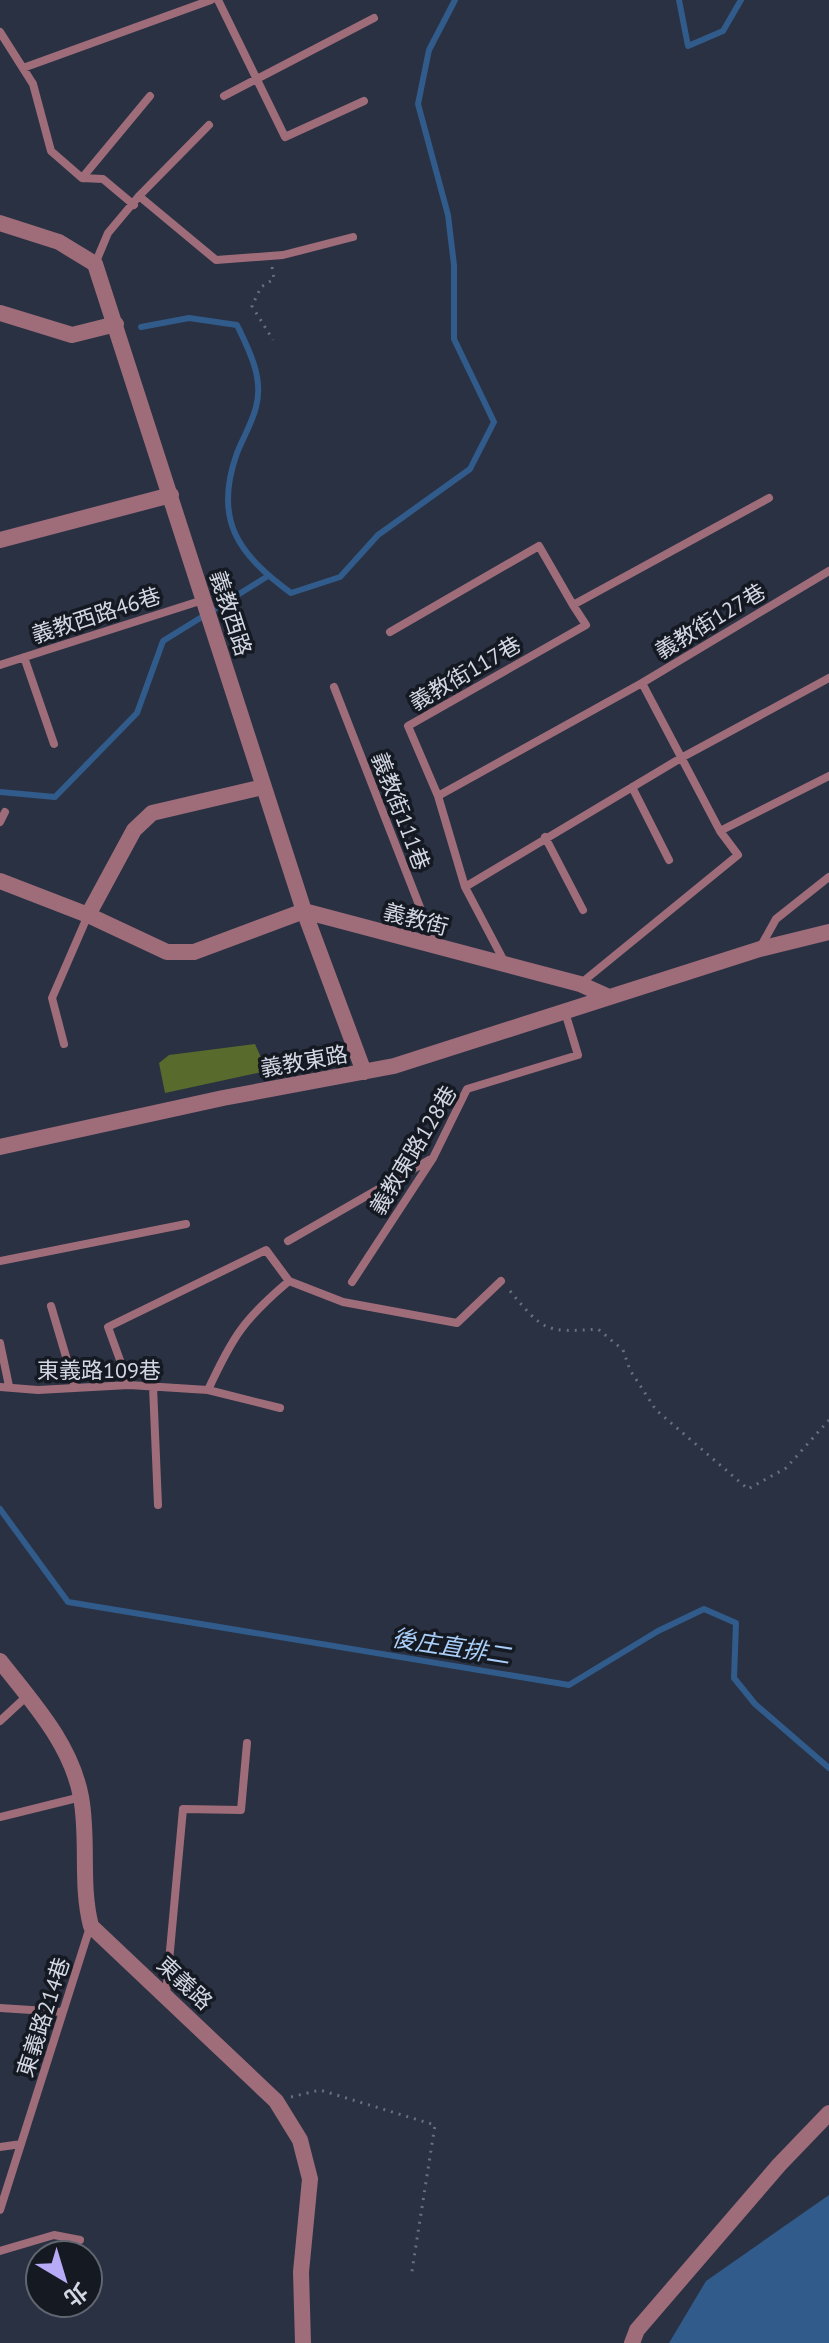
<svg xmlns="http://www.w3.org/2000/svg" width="829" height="2343" font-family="'PT Sans','Noto Sans TC',sans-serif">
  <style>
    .forest { fill: #586a2c }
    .water { fill: #315b8a }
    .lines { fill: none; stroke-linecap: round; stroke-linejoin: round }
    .stream { stroke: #315b8a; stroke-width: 6 }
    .path { stroke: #686f7e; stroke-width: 3; stroke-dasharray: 2 6; stroke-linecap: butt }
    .lane { stroke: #9f6c79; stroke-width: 8 }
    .street { stroke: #9f6c79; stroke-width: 16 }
    .labels { text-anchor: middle; stroke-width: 7; stroke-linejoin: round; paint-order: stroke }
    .street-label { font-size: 22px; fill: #d2d7e3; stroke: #151921 }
    .water-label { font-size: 24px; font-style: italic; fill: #a9cef9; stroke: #151921 }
  </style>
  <rect width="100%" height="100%" fill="#293143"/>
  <path class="forest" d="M255 1044 267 1071 165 1093 159 1063 169 1055Z"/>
  <path class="water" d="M829 2195V2343H669L706 2281Z"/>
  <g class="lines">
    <path class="stream" d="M679 0 688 46 723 31 741 0
      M141 327 189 318 237 325C249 350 264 378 256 407 252 423 243 438 237 453 213 520 238 554 291 593L340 577 378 535 470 469 494 422 454 339V265L448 215 418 104 429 50 455 0
      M0 792 55 797 137 713 163 641 268 576
      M0 1509 68 1602 569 1685 658 1631 704 1609 736 1623 734 1678 755 1704 829 1768"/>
    <path class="path" d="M272 267 274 279 261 287 252 306 273 340
      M510 1291C543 1331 546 1333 598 1329L623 1350 630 1370 656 1410 748 1489 786 1468 829 1420
      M291 2097 320 2090 435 2125 411 2277"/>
    <path class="lane" d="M218 0 285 137 364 101
      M0 32 33 84 51 151 82 178 103 179 134 205
      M23 68 211 0
      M224 96 374 18
      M82 178 150 96
      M139 196 209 125
      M95 264 108 233 139 196 216 260 283 255 353 237
      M390 632 539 546 573 605
      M24 657 54 744
      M0 665 203 600
      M334 687 434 943
      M632 787 669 860
      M438 796 408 726 586 625 573 605 769 498
      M0 822 5 812
      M720 831 829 776
      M545 837 583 910
      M465 887 681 758 829 678
      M761 946 776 919 829 877
      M505 963 465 887 438 796 642 683
      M580 984 738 855 720 831 642 683 829 571
      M64 1044 52 998 88 915
      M288 1241 429 1160
      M0 1261 186 1224
      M352 1282 433 1158 467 1089 578 1055 565 1012
      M51 1306 75 1387
      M0 1343 9 1386
      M129 1385 108 1327 266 1250 289 1281
      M153 1386 158 1505
      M0 1387 38 1390 129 1385 208 1390C233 1336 244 1319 289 1281L343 1302 457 1323 501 1281
      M208 1390 280 1408
      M0 1721 27 1696
      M0 1817 81 1797
      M166 1994 183 1809 241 1810 247 1743
      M0 2008 63 2012
      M0 2147 21 2144
      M0 2210 90 1927
      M0 2251 54 2235 80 2240"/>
    <path class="street" d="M0 223 59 242 95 264 304 911 364 1072
      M0 313 72 335 116 324
      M0 540 171 495
      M0 881 88 915 167 952H194L304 911 580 984 609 997
      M88 915 134 830 152 813 263 787
      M0 1147 223 1098 394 1066 760 949 829 932
      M0 1661C33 1703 71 1744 81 1797 89 1840 80 1884 91 1926L276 2101 300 2140 310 2179 301 2272 303 2343
      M632 2343 637 2330 779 2165 829 2113"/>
  </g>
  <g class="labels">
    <g class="street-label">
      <text transform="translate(231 613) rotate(72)" y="8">義教西路</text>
      <text transform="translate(96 615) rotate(-18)" y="8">義教西路46巷</text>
      <text transform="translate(710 621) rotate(-31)" y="8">義教街127巷</text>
      <text transform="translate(465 673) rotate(-30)" y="8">義教街117巷</text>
      <text transform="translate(401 811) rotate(69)" y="8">義教街111巷</text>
      <text transform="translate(416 919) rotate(15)" y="8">義教街</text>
      <text transform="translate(304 1061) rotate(-10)" y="8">義教東路</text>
      <text transform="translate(413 1150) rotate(-59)" y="8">義教東路128巷</text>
      <text x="99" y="1378">東義路109巷</text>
      <text transform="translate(185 1983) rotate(43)" y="8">東義路</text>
      <text transform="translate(43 2017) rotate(-72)" y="8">東義路214巷</text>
    </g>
    <g class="water-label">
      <text transform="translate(451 1647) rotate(9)" y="8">後庄直排二</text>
    </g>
  </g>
  <g transform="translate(64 2279) rotate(142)"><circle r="38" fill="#151921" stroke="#61656f" stroke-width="2"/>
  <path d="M0-6L14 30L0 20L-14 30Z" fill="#b7abf8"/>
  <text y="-12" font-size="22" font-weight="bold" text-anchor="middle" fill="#d2d7e3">北</text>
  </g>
</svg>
